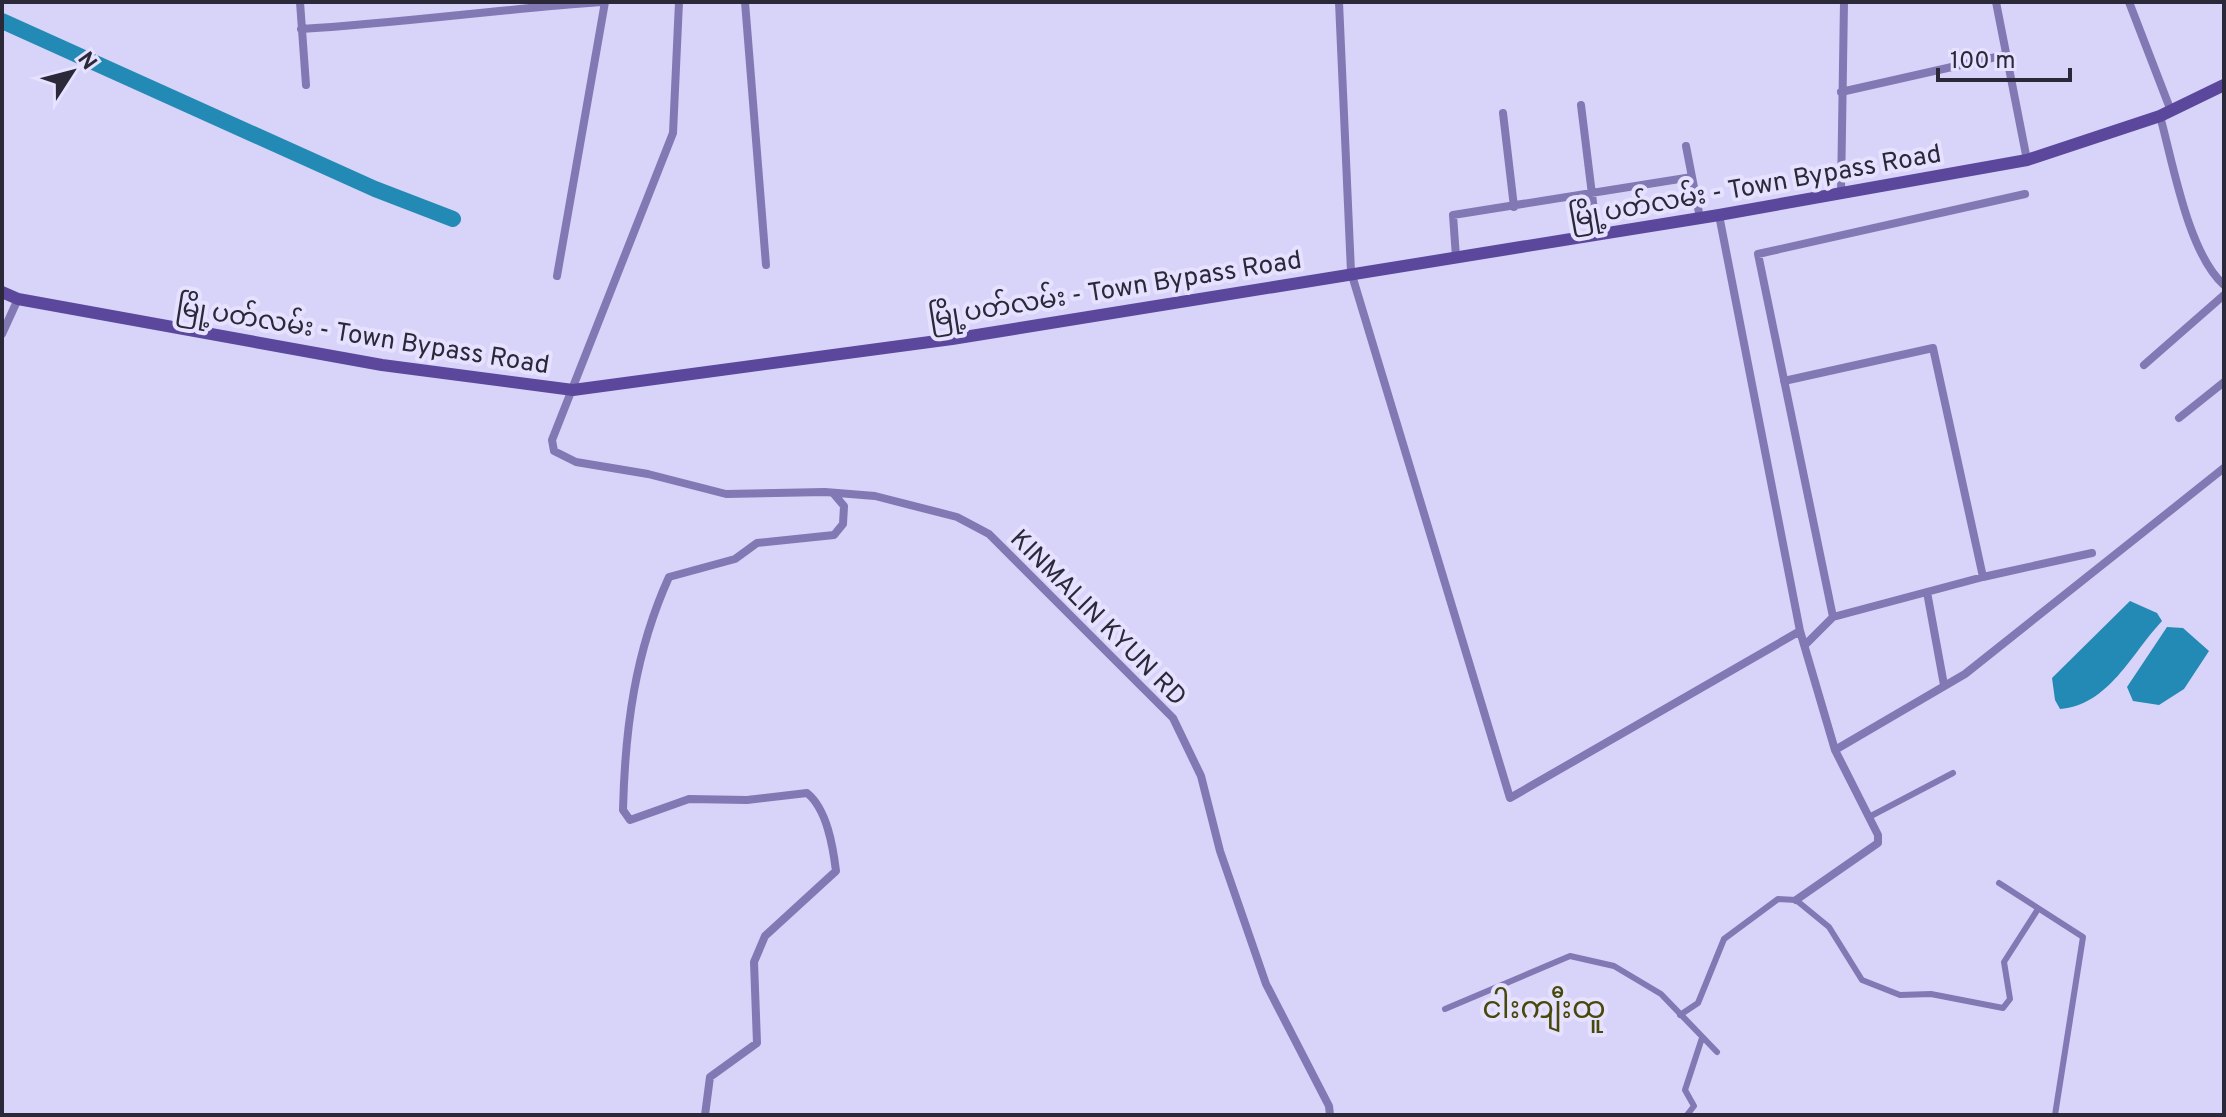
<svg xmlns="http://www.w3.org/2000/svg" width="2226" height="1117" font-family="Overpass,'Noto Sans Myanmar',sans-serif">
  <style>
    .water { fill: #228ab4 }
    .lines { fill: none; stroke-linecap: round; stroke-linejoin: round }
    .river { stroke: #228ab4; stroke-width: 16 }
    .pedestrian { stroke: #8278b3; stroke-width: 6 }
    .minor { stroke: #8278b3; stroke-width: 8 }
    .secondary { stroke: #5b489d; stroke-width: 12 }
    .labels { text-anchor: middle; stroke-width: 8; stroke-linejoin: round; paint-order: stroke }
    .street-label { font-size: 26px; fill: #2a2839; stroke: #e5e1fe }
    .quarter-label { font-size: 30px; fill: #474809; stroke: #e5e1fe }
  </style>
  <rect width="100%" height="100%" fill="#d8d3f9"/>
  <path class="water" d="M2130 601 2157 613 2162 621C2131 654 2109 705 2060 709L2055 700 2052 678Z
    M2167 627 2183 628 2209 651 2184 689 2159 705 2133 701 2127 687Z"/>
  <g class="lines">
    <path class="river" d="M2 21 375 189 453 219"/>
    <path class="pedestrian" d="M1869 817 1953 773
      M1999 883 2083 937 2055 1115
      M1445 1009 1570 956 1614 966 1661 994 1717 1052
      M1680 1015 1698 1003 1724 939 1778 899 1796 900 1829 927 1862 980 1900 995 1931 994 2003 1008 2010 999 2004 962 2038 909
      M1687 1115 1694 1106 1685 1090 1702 1038"/>
    <path class="minor" d="M300 2 306 85
      M679 2 673 133 552 440 554 451 576 462 648 474 726 494 825 492 875 496 957 517 989 534 1173 718 1201 776 1220 851 1266 984 1329 1106 1330 1115
      M745 2 766 265
      M1339 2 1351 272 1510 798 1800 631 1719 215
      M1996 2 2027 160
      M2129 2 2171 111
      M301 29C402 23 501 9 601 2
      M1841 92 2005 55
      M1581 105 1597 235
      M1503 113 1514 207
      M2160 116C2173 163 2188 253 2224 285
      M1686 146 1692 177
      M1841 193 1844 2
      M1456 257 1453 215 1692 177 1700 218
      M557 276 605 2
      M2 334 18 299
      M2144 365 2224 295
      M1784 381 1933 348 1983 577
      M2179 418 2224 382
      M1927 592 1944 685
      M1833 617 1758 254 2025 194
      M1800 631 1835 750 1965 674 2224 468
      M1805 645 1833 617 1983 577 2092 553
      M1796 900 1878 843V835L1835 750
      M705 1115 710 1077 757 1043 754 962 765 936 836 871C833 847 827 809 807 793L747 800 689 799 630 820 623 810C625 728 635 652 669 577L735 559 757 543 834 535 843 524 844 506 833 493"/>
    <path class="secondary" d="M2 292 18 299 382 365 573 390 952 339 1719 215 2027 160 2160 116 2224 85"/>
  </g>
  <g class="labels">
    <g class="street-label">
      <text transform="translate(1755 185) rotate(-10)" y="9">မြို့ပတ်လမ်း - Town Bypass Road</text>
      <text transform="translate(1115 288) rotate(-9)" y="9">မြို့ပတ်လမ်း - Town Bypass Road</text>
      <text transform="translate(363 335) rotate(9)" y="9">မြို့ပတ်လမ်း - Town Bypass Road</text>
      <text transform="translate(1099 617) rotate(45)" y="9">KINMALIN KYUN RD</text>
    </g>
    <g class="quarter-label">
      <text x="1544" y="1018">ငါးကျီးထူ</text>
    </g>
  </g>
  <rect width="2226" height="1117" fill="none" stroke="#2a2839" stroke-width="8"/>
  <g transform="translate(72 72) rotate(54)" stroke="#e5e1fe" stroke-width="6" paint-order="stroke">
  <path d="M0-6L14 30L0 20L-14 30Z" fill="#2a2839"/>
  <text y="-12" font-size="22" font-weight="bold" text-anchor="middle" fill="#2a2839">N</text>
  </g>
  <path d="M1938 68v12h132v-12" fill="none" stroke="#2a2839" stroke-width="4"/>
  <text x="1950" y="68" font-size="24" fill="#2a2839" stroke="#e5e1fe" stroke-width="6" paint-order="stroke">100 m</text>
</svg>
